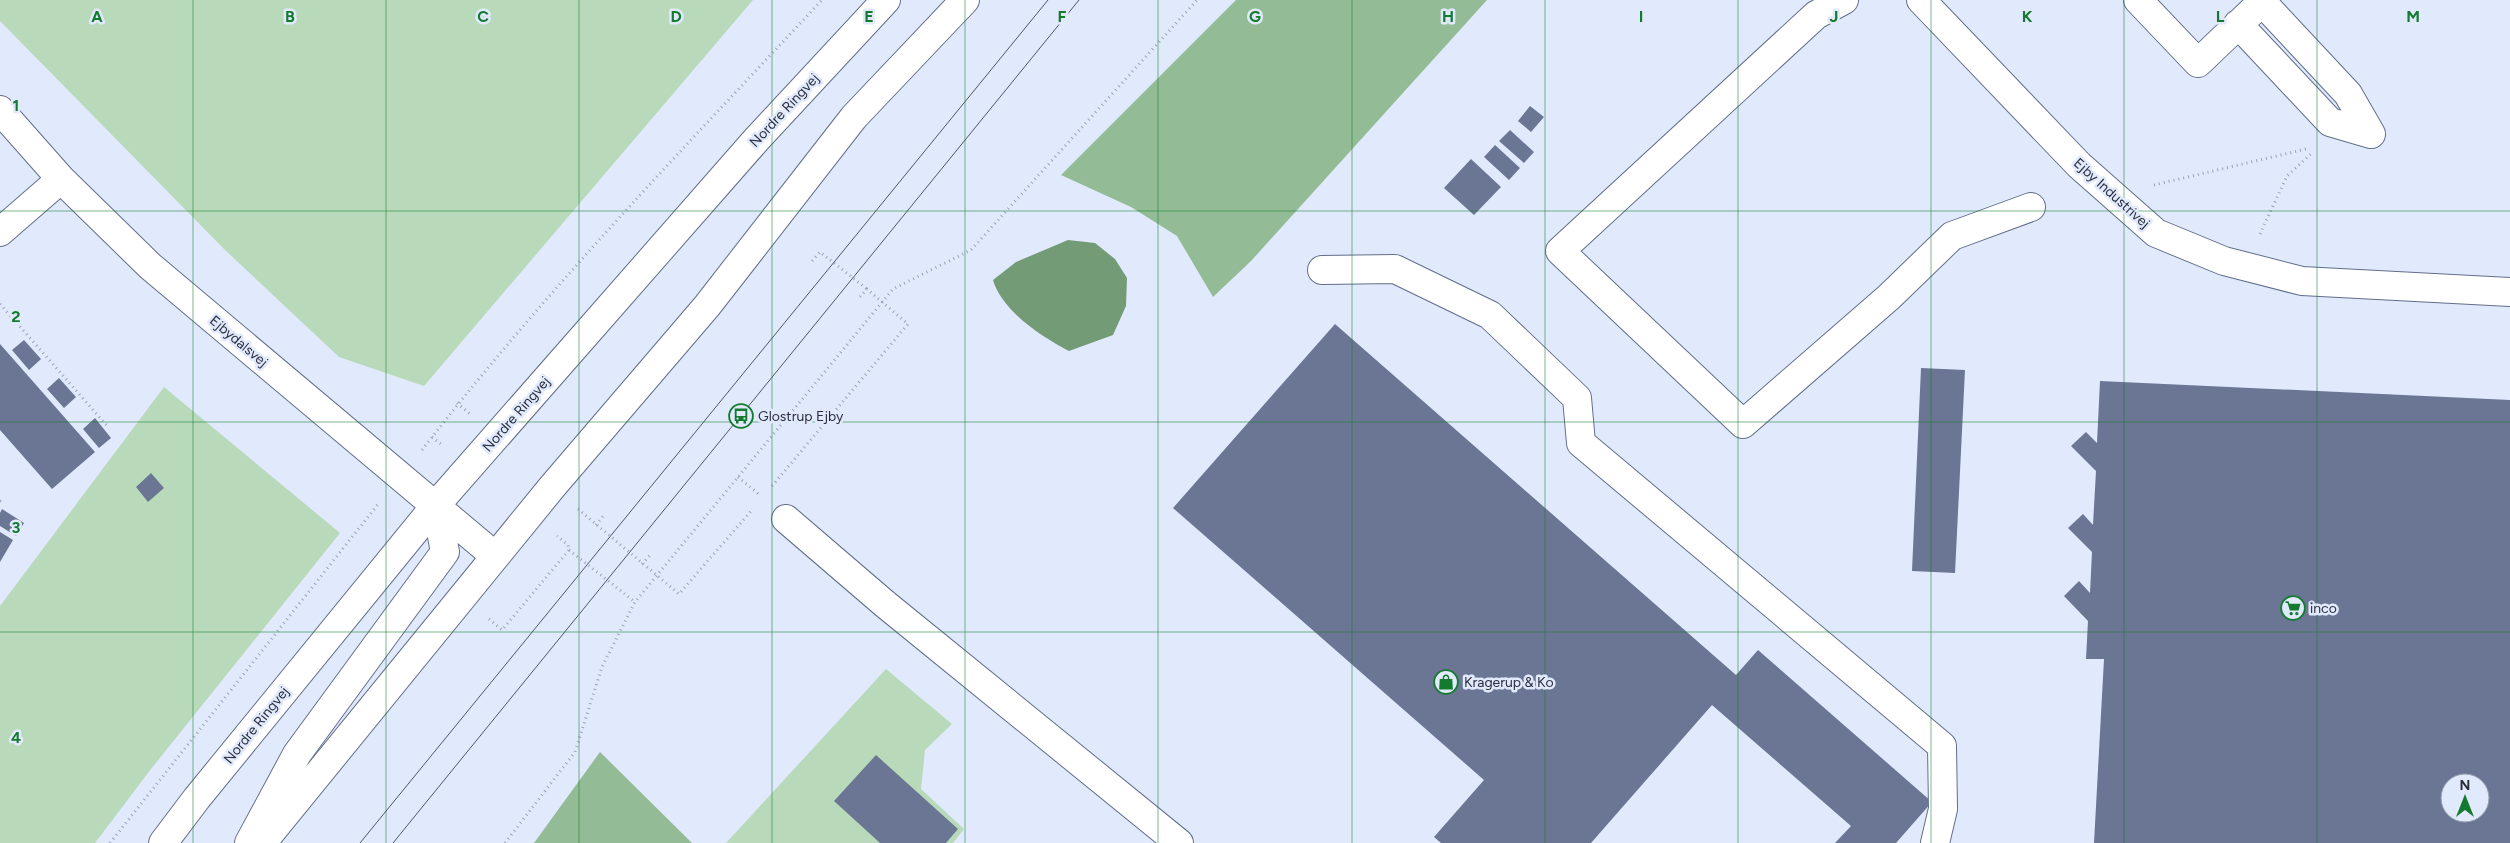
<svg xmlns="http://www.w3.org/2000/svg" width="2510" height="843" font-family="Figtree,sans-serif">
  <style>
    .green { fill: #b8daba }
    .forest { fill: #93bc96 }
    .water { fill: #739b76 }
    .building { fill: #6a7693; fill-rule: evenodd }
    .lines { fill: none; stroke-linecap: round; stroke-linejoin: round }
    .minor-casing { stroke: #626e8a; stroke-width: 30 }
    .major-casing { stroke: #626e8a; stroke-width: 30 }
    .path { stroke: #9ca3b4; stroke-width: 3; stroke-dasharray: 1 4; stroke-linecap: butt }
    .minor { stroke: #fff; stroke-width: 28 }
    .major { stroke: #fff; stroke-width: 28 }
    .tram { stroke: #505664; stroke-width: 1 }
    .grid { fill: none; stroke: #147b2e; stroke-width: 1; stroke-opacity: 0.55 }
    .labels { text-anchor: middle; stroke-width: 5; stroke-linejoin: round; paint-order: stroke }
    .street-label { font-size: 14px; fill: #292e3b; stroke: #e1e9fd }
    .poi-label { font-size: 14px; fill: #292e3b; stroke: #e1e9fd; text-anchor: start }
    .grid-label { font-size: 16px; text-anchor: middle; font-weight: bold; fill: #147b2e; stroke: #e1e9fd; stroke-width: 5; stroke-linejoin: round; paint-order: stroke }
  </style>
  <rect width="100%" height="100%" fill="#e1e9fd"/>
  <path class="green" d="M0 0H753L424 386 339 357 224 249 0 21Z
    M164 387 340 533 151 769 95 843H0V606Z
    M886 669 952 724 925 750 921 789 964 829 953 843H726Z"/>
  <path class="forest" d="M1236 0H1487L1251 261 1213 297 1177 236 1131 207 1061 175Z
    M600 752 692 843H534Z"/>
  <path class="water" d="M1068 240 1095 243 1115 259 1127 278 1126 306 1113 335 1069 351C1042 337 1002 311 993 280L1016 262Z"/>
  <path class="building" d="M1530 106 1544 117 1531 132 1518 121Z
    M1510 130 1534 152 1524 163 1499 141Z
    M1495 145 1520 168 1509 180 1484 157Z
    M1471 159 1501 187 1474 215 1444 188Z
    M1335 324 1736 675 1758 650 1932 802 1896 843H1835L1851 826 1712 705 1591 843H1441L1434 837 1484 780 1173 508Z
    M24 340 41 359 29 370 12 350Z
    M0 344 95 452 52 489 0 430Z
    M1921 368 1965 370 1955 573 1912 571Z
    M59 378 76 397 64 408 47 389Z
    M2100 381 2510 400V843H2094L2104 659H2086L2088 621 2064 596 2079 581 2090 593 2092 552 2068 528 2083 514 2093 525 2096 471 2071 446 2086 432 2097 443ZM2450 783H2480V813H2450Z
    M95 418 111 438 99 448 83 429Z
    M151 473 164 488 148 502 136 487Z
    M2 509 24 523 16 536 0 526V513Z
    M0 532 13 540 0 562Z
    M876 755 958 829 946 843H880L834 801Z"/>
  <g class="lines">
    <g class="minor-casing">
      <path id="minor" d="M1844 0 1816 15 1560 251 1743 424 1889 297 1952 236 2031 207
        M1921 0 2079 165 2156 233 2224 261 2302 281 2510 292
        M2138 0 2198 63 2264 0
        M2262 2 2348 94 2371 134
        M2238 24 2330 122 2371 134
        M0 110 61 179 150 266 495 556
        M0 232 61 179
        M1322 270 1395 269 1490 315 1577 398 1581 443 1942 746 1943 809 1935 843
        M786 519 885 604 1179 843
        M249 843 297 754 445 552 436 505"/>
    </g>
    <g class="major-casing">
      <path id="major" d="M163 843 197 798 436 505 756 140 886 0
        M262 843 552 487 707 306 854 117 965 0"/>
    </g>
    <path class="path" d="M2154 185 2306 149
      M2260 234 2287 176 2313 152
      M812 261 820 252 867 289
      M0 304 109 428
      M457 403 470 414
      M432 437 442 445
      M422 450C545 291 685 147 822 0
      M738 477 761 496
      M772 486 908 324 867 289 858 299
      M0 501 3 502
      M578 509 679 594 752 510
      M596 525 605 514
      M569 550 635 602
      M642 564 652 553
      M489 619 502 630 569 550 568 545 557 536
      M110 843 379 503
      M505 843 575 752 602 667 635 602 893 289 971 250 1197 0"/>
    <use href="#minor" class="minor"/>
    <use href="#major" class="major"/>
    <path class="tram" d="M360 843 1048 0
      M393 843 1079 0"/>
  </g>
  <path class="grid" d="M193 0V843M386 0V843M579 0V843M772 0V843M965 0V843M1158 0V843M1352 0V843M1545 0V843M1738 0V843M1931 0V843M2124 0V843M2317 0V843M0 211H2510M0 422H2510M0 632H2510"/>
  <defs>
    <g id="bus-ring" transform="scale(1.25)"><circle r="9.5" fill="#e1e9fd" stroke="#147b2e" stroke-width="1.5"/><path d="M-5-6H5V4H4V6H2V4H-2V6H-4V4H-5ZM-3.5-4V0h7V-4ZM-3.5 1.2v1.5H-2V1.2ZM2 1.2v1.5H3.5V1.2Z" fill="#147b2e"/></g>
    <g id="supermarket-ring" transform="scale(1.25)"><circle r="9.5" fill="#e1e9fd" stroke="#147b2e" stroke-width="1.5"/><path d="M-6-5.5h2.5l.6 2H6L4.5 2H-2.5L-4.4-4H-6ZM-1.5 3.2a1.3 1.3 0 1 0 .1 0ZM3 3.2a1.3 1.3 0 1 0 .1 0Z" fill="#147b2e"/></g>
    <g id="shop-ring" transform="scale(1.25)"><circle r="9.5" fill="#e1e9fd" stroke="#147b2e" stroke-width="1.5"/><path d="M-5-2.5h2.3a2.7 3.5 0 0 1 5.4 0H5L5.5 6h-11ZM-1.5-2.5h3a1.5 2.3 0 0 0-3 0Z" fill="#147b2e"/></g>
  </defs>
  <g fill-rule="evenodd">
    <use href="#bus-ring" x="741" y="416"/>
    <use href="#supermarket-ring" x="2293" y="608"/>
    <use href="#shop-ring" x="1446" y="682"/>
  </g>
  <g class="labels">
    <g class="street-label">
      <text transform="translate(784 110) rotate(-47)" y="5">Nordre Ringvej</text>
      <text transform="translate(2112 193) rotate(42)" y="5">Ejby Industrivej</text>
      <text transform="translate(239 341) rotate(40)" y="5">Ejbydalsvej</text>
      <text transform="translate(516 414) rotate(-49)" y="5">Nordre Ringvej</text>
      <text transform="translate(256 725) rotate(-51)" y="5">Nordre Ringvej</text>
    </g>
    <g class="poi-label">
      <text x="758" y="421">Glostrup Ejby</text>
      <text x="2310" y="613">inco</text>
      <text x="1464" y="687">Kragerup &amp; Ko</text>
    </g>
  </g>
  <g class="grid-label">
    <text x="97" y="22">A</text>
    <text x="290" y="22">B</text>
    <text x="483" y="22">C</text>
    <text x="676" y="22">D</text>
    <text x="869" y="22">E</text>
    <text x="1062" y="22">F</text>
    <text x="1255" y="22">G</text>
    <text x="1448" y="22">H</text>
    <text x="1641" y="22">I</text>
    <text x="1834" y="22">J</text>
    <text x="2027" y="22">K</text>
    <text x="2220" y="22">L</text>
    <text x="2413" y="22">M</text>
    <text x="16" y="111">1</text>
    <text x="16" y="322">2</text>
    <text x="16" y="533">3</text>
    <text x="16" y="743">4</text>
  </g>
  <g transform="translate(2465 798)"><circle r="24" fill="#e1e9fd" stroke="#979eaf"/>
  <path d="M0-4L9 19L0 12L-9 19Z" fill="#147b2e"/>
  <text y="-8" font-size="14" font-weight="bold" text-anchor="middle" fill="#292e3b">N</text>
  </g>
</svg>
